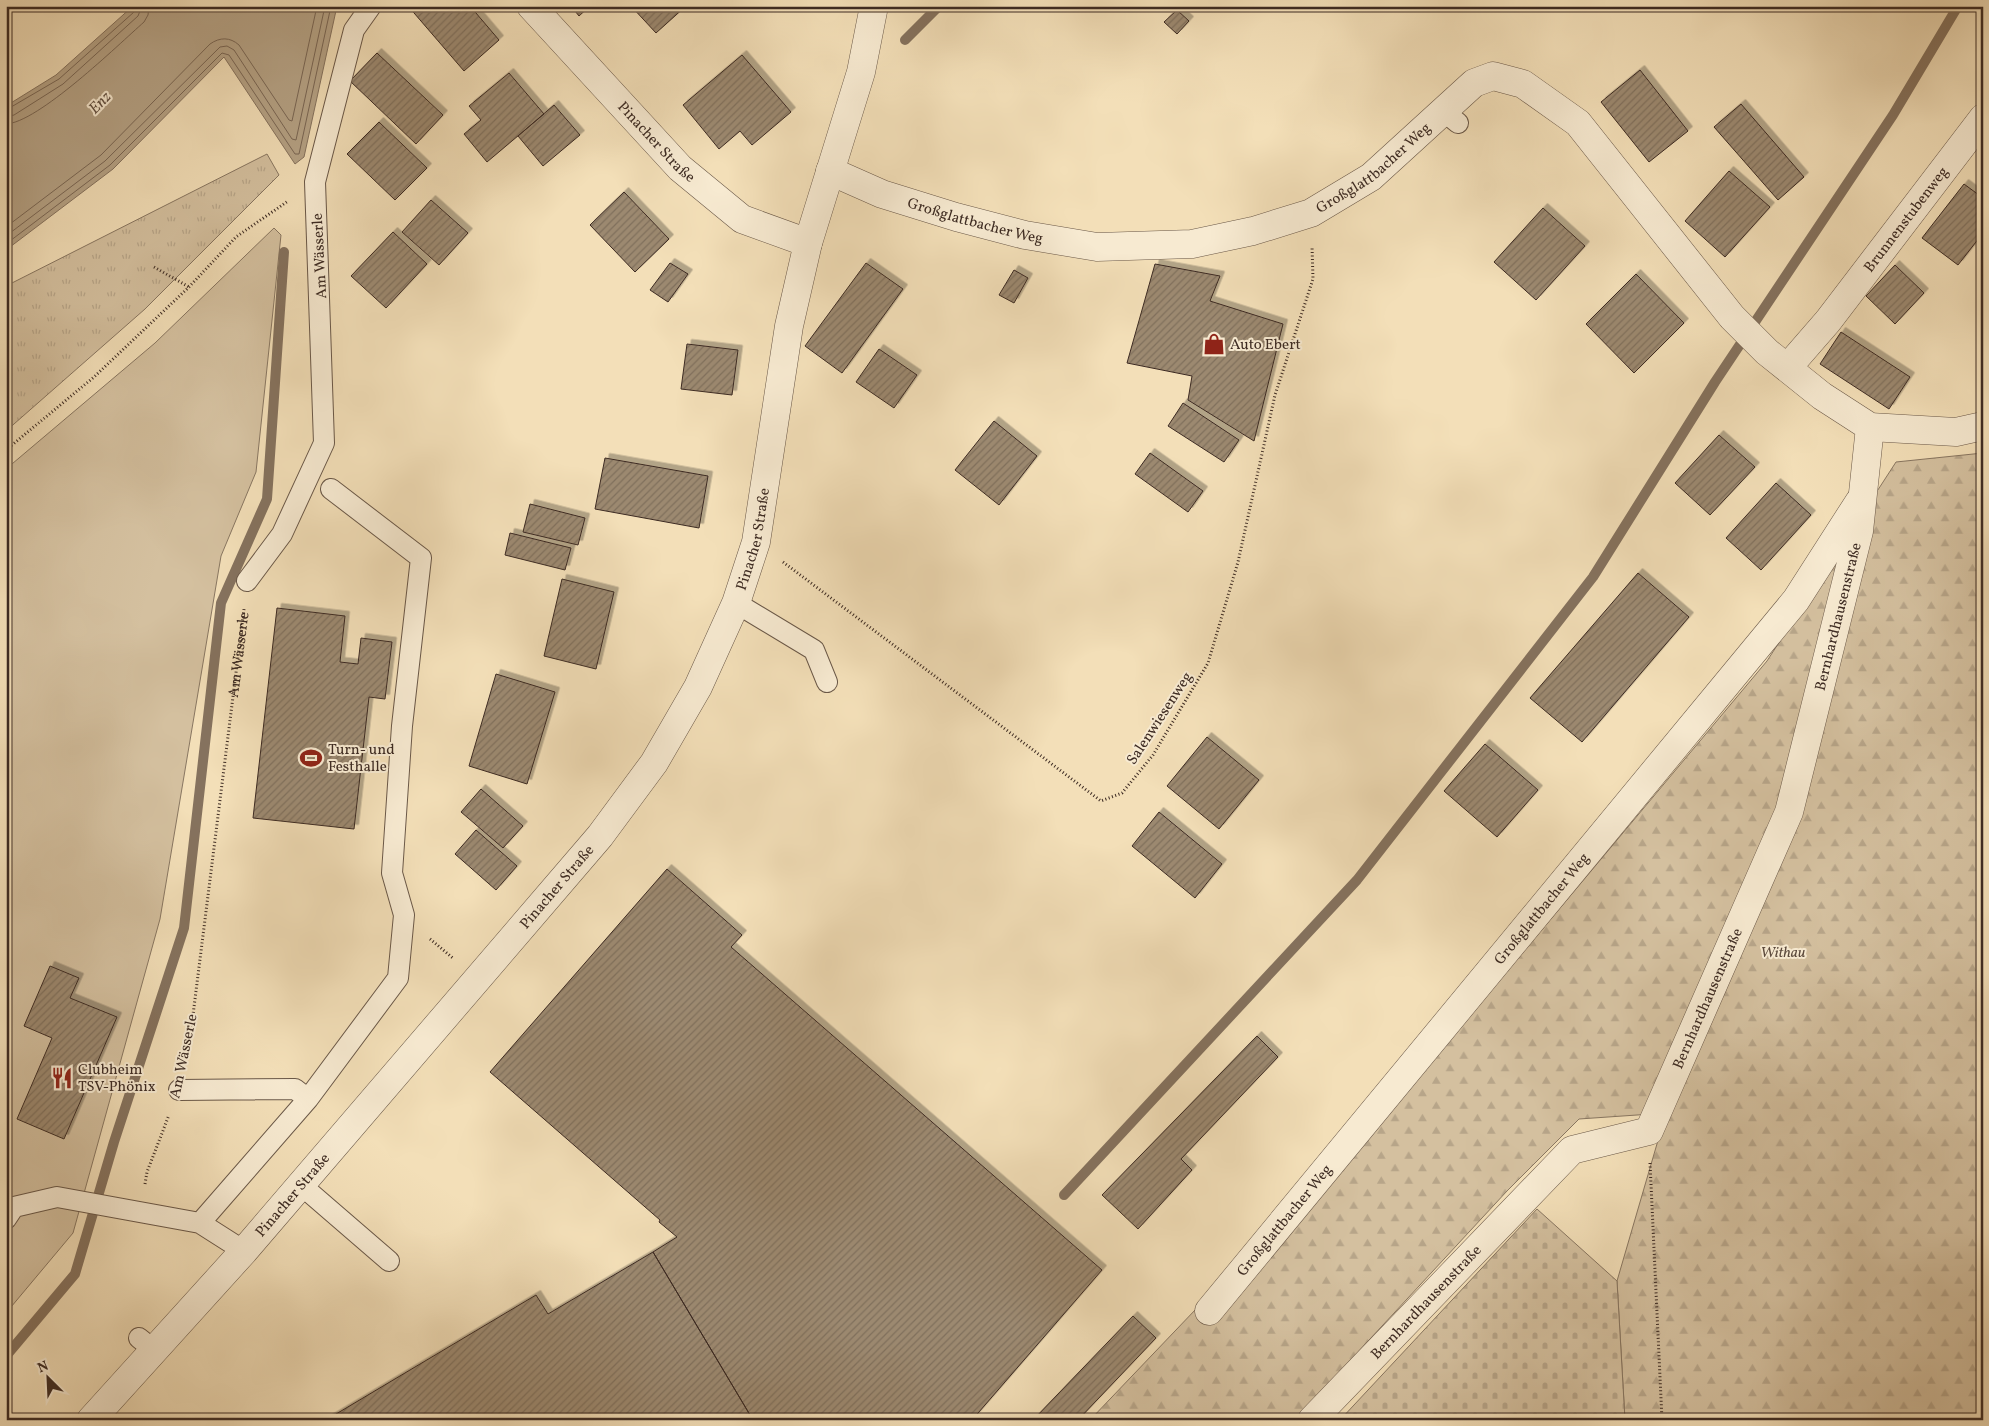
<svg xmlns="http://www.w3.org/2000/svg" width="1989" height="1426" font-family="Vollkorn,serif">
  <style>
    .grass { fill: url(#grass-tufts); stroke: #887661 }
    .forest { fill: url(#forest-firs); stroke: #887661 }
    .cemetery { fill: url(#cemetery-stones); stroke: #887661 }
    .pitch { fill: #d4c09f; stroke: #887661 }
    .water { fill: #b5a285; stroke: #85725e }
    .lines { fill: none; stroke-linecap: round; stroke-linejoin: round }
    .shore { stroke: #796654; stroke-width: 1 }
    .stream { stroke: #85725e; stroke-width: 10 }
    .building { fill: url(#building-hatch); stroke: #3d2b23; filter: url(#shadow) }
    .service-casing { stroke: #6a5848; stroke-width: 22 }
    .minor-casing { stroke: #6a5848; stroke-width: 29 }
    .tertiary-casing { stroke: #6a5848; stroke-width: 29 }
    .path { stroke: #3d2b23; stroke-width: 3; stroke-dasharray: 1 2.5; stroke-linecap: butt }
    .service { stroke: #f7ead1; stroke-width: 20 }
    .minor { stroke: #f7ead1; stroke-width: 28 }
    .tertiary { stroke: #f7ead1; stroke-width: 28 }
    .labels { text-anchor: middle; stroke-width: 4; stroke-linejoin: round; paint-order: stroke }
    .street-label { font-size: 15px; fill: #3d2b23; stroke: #f7ead1 }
    .poi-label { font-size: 15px; fill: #3d2b23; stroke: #f7ead1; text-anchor: start }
    .park-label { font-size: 15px; font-style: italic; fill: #5b493c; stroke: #f7ead1 }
    .water-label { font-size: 16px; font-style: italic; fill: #614f40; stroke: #f7ead1 }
  </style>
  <defs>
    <pattern id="grass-tufts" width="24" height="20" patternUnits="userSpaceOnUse" patternTransform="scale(1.25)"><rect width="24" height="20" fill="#d4c09f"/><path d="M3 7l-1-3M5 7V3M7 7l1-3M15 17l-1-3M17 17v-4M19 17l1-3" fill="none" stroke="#b7a589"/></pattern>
    <pattern id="forest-firs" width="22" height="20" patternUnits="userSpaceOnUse" patternTransform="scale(1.25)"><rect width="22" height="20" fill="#d4c09f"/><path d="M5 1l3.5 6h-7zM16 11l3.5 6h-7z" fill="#b7a589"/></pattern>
    <pattern id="cemetery-stones" width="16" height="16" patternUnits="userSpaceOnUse" patternTransform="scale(1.25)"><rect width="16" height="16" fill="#d4c09f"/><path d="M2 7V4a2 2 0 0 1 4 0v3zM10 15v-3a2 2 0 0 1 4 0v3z" fill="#b7a589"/></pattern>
    <pattern id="building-hatch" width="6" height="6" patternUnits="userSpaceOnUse" patternTransform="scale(1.25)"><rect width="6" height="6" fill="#9c8970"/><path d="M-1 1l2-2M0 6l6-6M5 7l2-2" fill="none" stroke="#80705c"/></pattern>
    <filter id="shadow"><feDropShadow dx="4.5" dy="-4.5" stdDeviation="0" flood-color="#0004"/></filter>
  </defs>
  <rect width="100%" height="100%" fill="#f3dfb8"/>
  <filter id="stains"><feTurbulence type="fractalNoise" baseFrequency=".004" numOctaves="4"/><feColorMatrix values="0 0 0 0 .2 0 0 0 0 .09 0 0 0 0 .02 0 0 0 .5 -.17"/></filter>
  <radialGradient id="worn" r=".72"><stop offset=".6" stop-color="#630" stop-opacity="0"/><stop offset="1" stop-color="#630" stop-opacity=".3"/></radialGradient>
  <path class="grass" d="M267 154 279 175 145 309 6 431V286Z"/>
  <path class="forest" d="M1983 453V1420H1625L1617 1281 1666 1113 1579 1119 1507 1191 1295 1420H1090L1196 1309 1214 1321 1767 661 1896 462Z"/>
  <path class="cemetery" d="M1537 1209 1617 1281 1625 1420H1340Z"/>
  <path class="pitch" d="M274 228 281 235 256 472 221 556 160 919 73 1233 6 1313V469L155 343Z"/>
  <path class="water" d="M133 6H337L304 157 295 164 224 57 113 169 6 250V106L56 75Z"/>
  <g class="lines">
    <path class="shore" d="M6 110 59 79 134 12 136 6
      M6 117 14 115 63 84 138 16 142 6
      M6 124C38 123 118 45 144 22L148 15 149 6
      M6 227 101 155 210 44C220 37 230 37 239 45L289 120 292 121 317 6
      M6 236 105 161 220 47 227 46 234 50 292 139 296 140 325 6
      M6 244 110 165 222 53 229 55 295 154H299L331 6"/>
    <path class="stream" d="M905 40 939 6
      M1064 1195 1357 880 1593 577 1715 382 1893 115 1958 6
      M6 1356 75 1274 114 1142 184 928 221 603 267 499 284 252"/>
  </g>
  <path class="building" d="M408 6H470L499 40 464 71Z
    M571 6H590L579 16Z
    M631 6H686L656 33Z
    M1177 10 1189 21 1177 34 1164 22Z
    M377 53 443 115 416 144 350 81Z
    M742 55 791 112 752 145 740 131 719 149 683 105Z
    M1640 70 1688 131 1649 162 1601 102Z
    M509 73 544 114 487 162 464 134 481 120 469 106Z
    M1741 104 1804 177 1778 200 1714 127Z
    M554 105 580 135 543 166 518 136Z
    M379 122 427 168 395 200 347 154Z
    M1729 171 1770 207 1725 257 1685 221Z
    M1964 184 1983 198V233L1958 265 1922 238Z
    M624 192 669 239 635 272 590 225Z
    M431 200 468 233 439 265 402 232Z
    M1543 208 1585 246 1536 300 1494 262Z
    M393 232 427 264 386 308 351 276Z
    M670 263 688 274 668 302 650 290Z
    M866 263 903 289 842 373 805 346Z
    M1155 264 1220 276 1210 301 1283 324 1254 441 1188 400 1192 376 1127 363Z
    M1895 265 1924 293 1895 324 1866 296Z
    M1014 270 1028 278 1014 303 999 295Z
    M1636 274 1684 323 1634 373 1586 324Z
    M1841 332 1910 377 1889 409 1820 364Z
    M687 344 738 350 732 395 681 389Z
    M879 349 917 375 894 408 856 382Z
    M1183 403 1239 440 1224 462 1168 426Z
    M994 421 1037 456 999 505 955 470Z
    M1719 435 1755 467 1710 515 1675 483Z
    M1150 453 1203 491 1188 512 1135 474Z
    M605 458 708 476 699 528 595 509Z
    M1776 483 1811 515 1761 570 1726 538Z
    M530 504 585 518 578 545 523 532Z
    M510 533 571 548 565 570 505 555Z
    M1638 573 1689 617 1582 742 1530 698Z
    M562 579 614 592 596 669 544 656Z
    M277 608 345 616 340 662 358 664 361 638 392 642 385 699 369 697 354 829 253 818Z
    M496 674 555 692 527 784 469 766Z
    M1207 737 1259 780 1219 829 1167 786Z
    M1485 744 1538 790 1497 837 1444 791Z
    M481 789 523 826 503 848 461 812Z
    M1159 812 1222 864 1195 898 1132 846Z
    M476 830 517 866 496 890 455 854Z
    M667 869 742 935 731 947 1102 1270 972 1420H753L653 1252 677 1237 659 1222 660 1220 490 1072Z
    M50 966 79 978 70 998 117 1017 64 1139 17 1119 52 1038 24 1026Z
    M1257 1036 1278 1057 1181 1159 1192 1170 1138 1229 1102 1195Z
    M653 1252 753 1420H326L536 1295 548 1314Z
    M1133 1316 1156 1338 1078 1420H1033Z"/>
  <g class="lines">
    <g class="service-casing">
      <path id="service" d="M1442 110 1458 123
        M247 581 282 534 324 443 315 182 354 30 371 6
        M736 603 814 650 827 682
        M179 1090 295 1089 308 1099
        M301 1185 389 1261
        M6 1219 14 1207 57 1197 200 1223 244 1251
        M200 1223 308 1099 398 978 404 915 392 873 402 726 421 558 331 489
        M139 1338 154 1350"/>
    </g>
    <g class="minor-casing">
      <g id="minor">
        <path id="s2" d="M531 6 680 168 742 219 808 243"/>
        <path id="s3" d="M830 171 882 194 956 217 1025 235 1097 247 1192 244 1253 231 1311 213 1371 177 1474 83 1493 76 1523 84 1578 123 1732 317 1767 352 1822 396 1870 427 1956 432 1983 426"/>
        <path id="s4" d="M1788 367 1828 321 1983 118"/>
        <path id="s5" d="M1209 1311 1796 600 1859 502"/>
        <path id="s6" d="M1312 1420 1572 1150 1649 1131 1789 812 1859 531 1870 427"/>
      </g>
    </g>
    <g class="tertiary-casing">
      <g id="tertiary">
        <path id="s7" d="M91 1420 244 1251 600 836 654 763 698 687 736 603 756 542 789 326 808 243 861 72 874 6"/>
      </g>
    </g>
    <g class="path">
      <path d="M154 267 189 287"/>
      <path d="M6 450 94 377 189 287 236 237 288 201"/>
      <path d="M783 562 1101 801 1122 793 1153 755 1208 663 1238 562 1275 395 1313 279 1312 246"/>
      <path d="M430 939 454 959"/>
      <path id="s1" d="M184 1061 193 1015 244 609"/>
      <path d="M1650 1163 1662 1420"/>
      <path d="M145 1184 147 1172 169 1115"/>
    </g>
    <use href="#service" class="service"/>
    <use href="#minor" class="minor"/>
    <use href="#tertiary" class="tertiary"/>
  </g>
  <defs>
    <g id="shop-bare" transform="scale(1.725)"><path d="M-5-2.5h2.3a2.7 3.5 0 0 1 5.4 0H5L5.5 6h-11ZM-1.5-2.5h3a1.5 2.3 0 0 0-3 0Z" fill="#8f2418" stroke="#f7ead1" stroke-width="2.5" paint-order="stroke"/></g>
    <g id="stadium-bare" transform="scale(1.725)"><path d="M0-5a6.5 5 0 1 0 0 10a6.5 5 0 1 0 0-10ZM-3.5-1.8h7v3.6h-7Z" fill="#8f2418" stroke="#f7ead1" stroke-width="2.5" paint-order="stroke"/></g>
    <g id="restaurant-bare" transform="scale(1.725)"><path d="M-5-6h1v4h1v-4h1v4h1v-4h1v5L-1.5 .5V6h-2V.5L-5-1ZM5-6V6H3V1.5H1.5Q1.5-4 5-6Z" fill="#8f2418" stroke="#f7ead1" stroke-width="2.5" paint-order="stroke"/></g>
  </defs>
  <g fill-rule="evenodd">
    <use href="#shop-bare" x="1214" y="344"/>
    <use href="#stadium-bare" x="311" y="758"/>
    <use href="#restaurant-bare" x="62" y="1078"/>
  </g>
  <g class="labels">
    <g class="street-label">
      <text dy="5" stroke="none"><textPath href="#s2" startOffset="185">Pinacher Straße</textPath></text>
      <text dy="5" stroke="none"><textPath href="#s3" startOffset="574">Großglattbacher Weg</textPath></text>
      <text dy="5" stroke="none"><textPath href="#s3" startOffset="154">Großglattbacher Weg</textPath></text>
      <text dy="5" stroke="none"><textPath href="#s4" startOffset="189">Brunnenstubenweg</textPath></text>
      <text transform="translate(319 256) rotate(-93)" y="5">Am Wässerle</text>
      <text dy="5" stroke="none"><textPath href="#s7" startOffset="1112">Pinacher Straße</textPath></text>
      <text dy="5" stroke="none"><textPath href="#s6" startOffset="1004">Bernhardhausenstraße</textPath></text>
      <text dy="5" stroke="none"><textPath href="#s1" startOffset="410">Am Wässerle</textPath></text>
      <text transform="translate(1159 718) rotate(-57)" y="5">Salenwiesenweg</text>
      <text dy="5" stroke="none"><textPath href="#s7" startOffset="708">Pinacher Straße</textPath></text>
      <text dy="5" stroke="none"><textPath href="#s5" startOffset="522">Großglattbacher Weg</textPath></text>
      <text dy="5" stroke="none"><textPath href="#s6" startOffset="599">Bernhardhausenstraße</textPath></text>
      <text transform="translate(183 1056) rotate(-78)" y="5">Am Wässerle</text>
      <text dy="5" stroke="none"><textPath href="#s7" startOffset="302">Pinacher Straße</textPath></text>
      <text dy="5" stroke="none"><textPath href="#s5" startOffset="118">Großglattbacher Weg</textPath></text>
      <text dy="5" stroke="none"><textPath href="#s6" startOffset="164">Bernhardhausenstraße</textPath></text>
    </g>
    <g class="poi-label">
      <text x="1230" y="349">Auto Ebert</text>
      <text x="328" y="754">Turn- und<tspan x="328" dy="17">Festhalle</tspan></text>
      <text x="78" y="1074">Clubheim<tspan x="78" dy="17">TSV-Phönix</tspan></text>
    </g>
    <g class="park-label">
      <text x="1783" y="957">Withau</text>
    </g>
    <g class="water-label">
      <text transform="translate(99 102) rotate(-46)" y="6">Enz</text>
    </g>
  </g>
  <rect width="1989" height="1426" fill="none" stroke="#f3dfb8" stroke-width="25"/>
  <rect x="8" y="8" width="1974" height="1411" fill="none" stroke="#3d2b23" stroke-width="2.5"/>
  <rect x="12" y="12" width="1964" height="1401" fill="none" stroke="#3d2b23"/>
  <g transform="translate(48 1378) rotate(336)" stroke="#f7ead1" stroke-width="4" paint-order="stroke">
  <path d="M0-4L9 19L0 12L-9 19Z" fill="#3d2b23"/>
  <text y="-8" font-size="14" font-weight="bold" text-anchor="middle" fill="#3d2b23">N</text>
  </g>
  <rect width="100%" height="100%" filter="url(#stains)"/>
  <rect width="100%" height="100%" fill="url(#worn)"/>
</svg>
